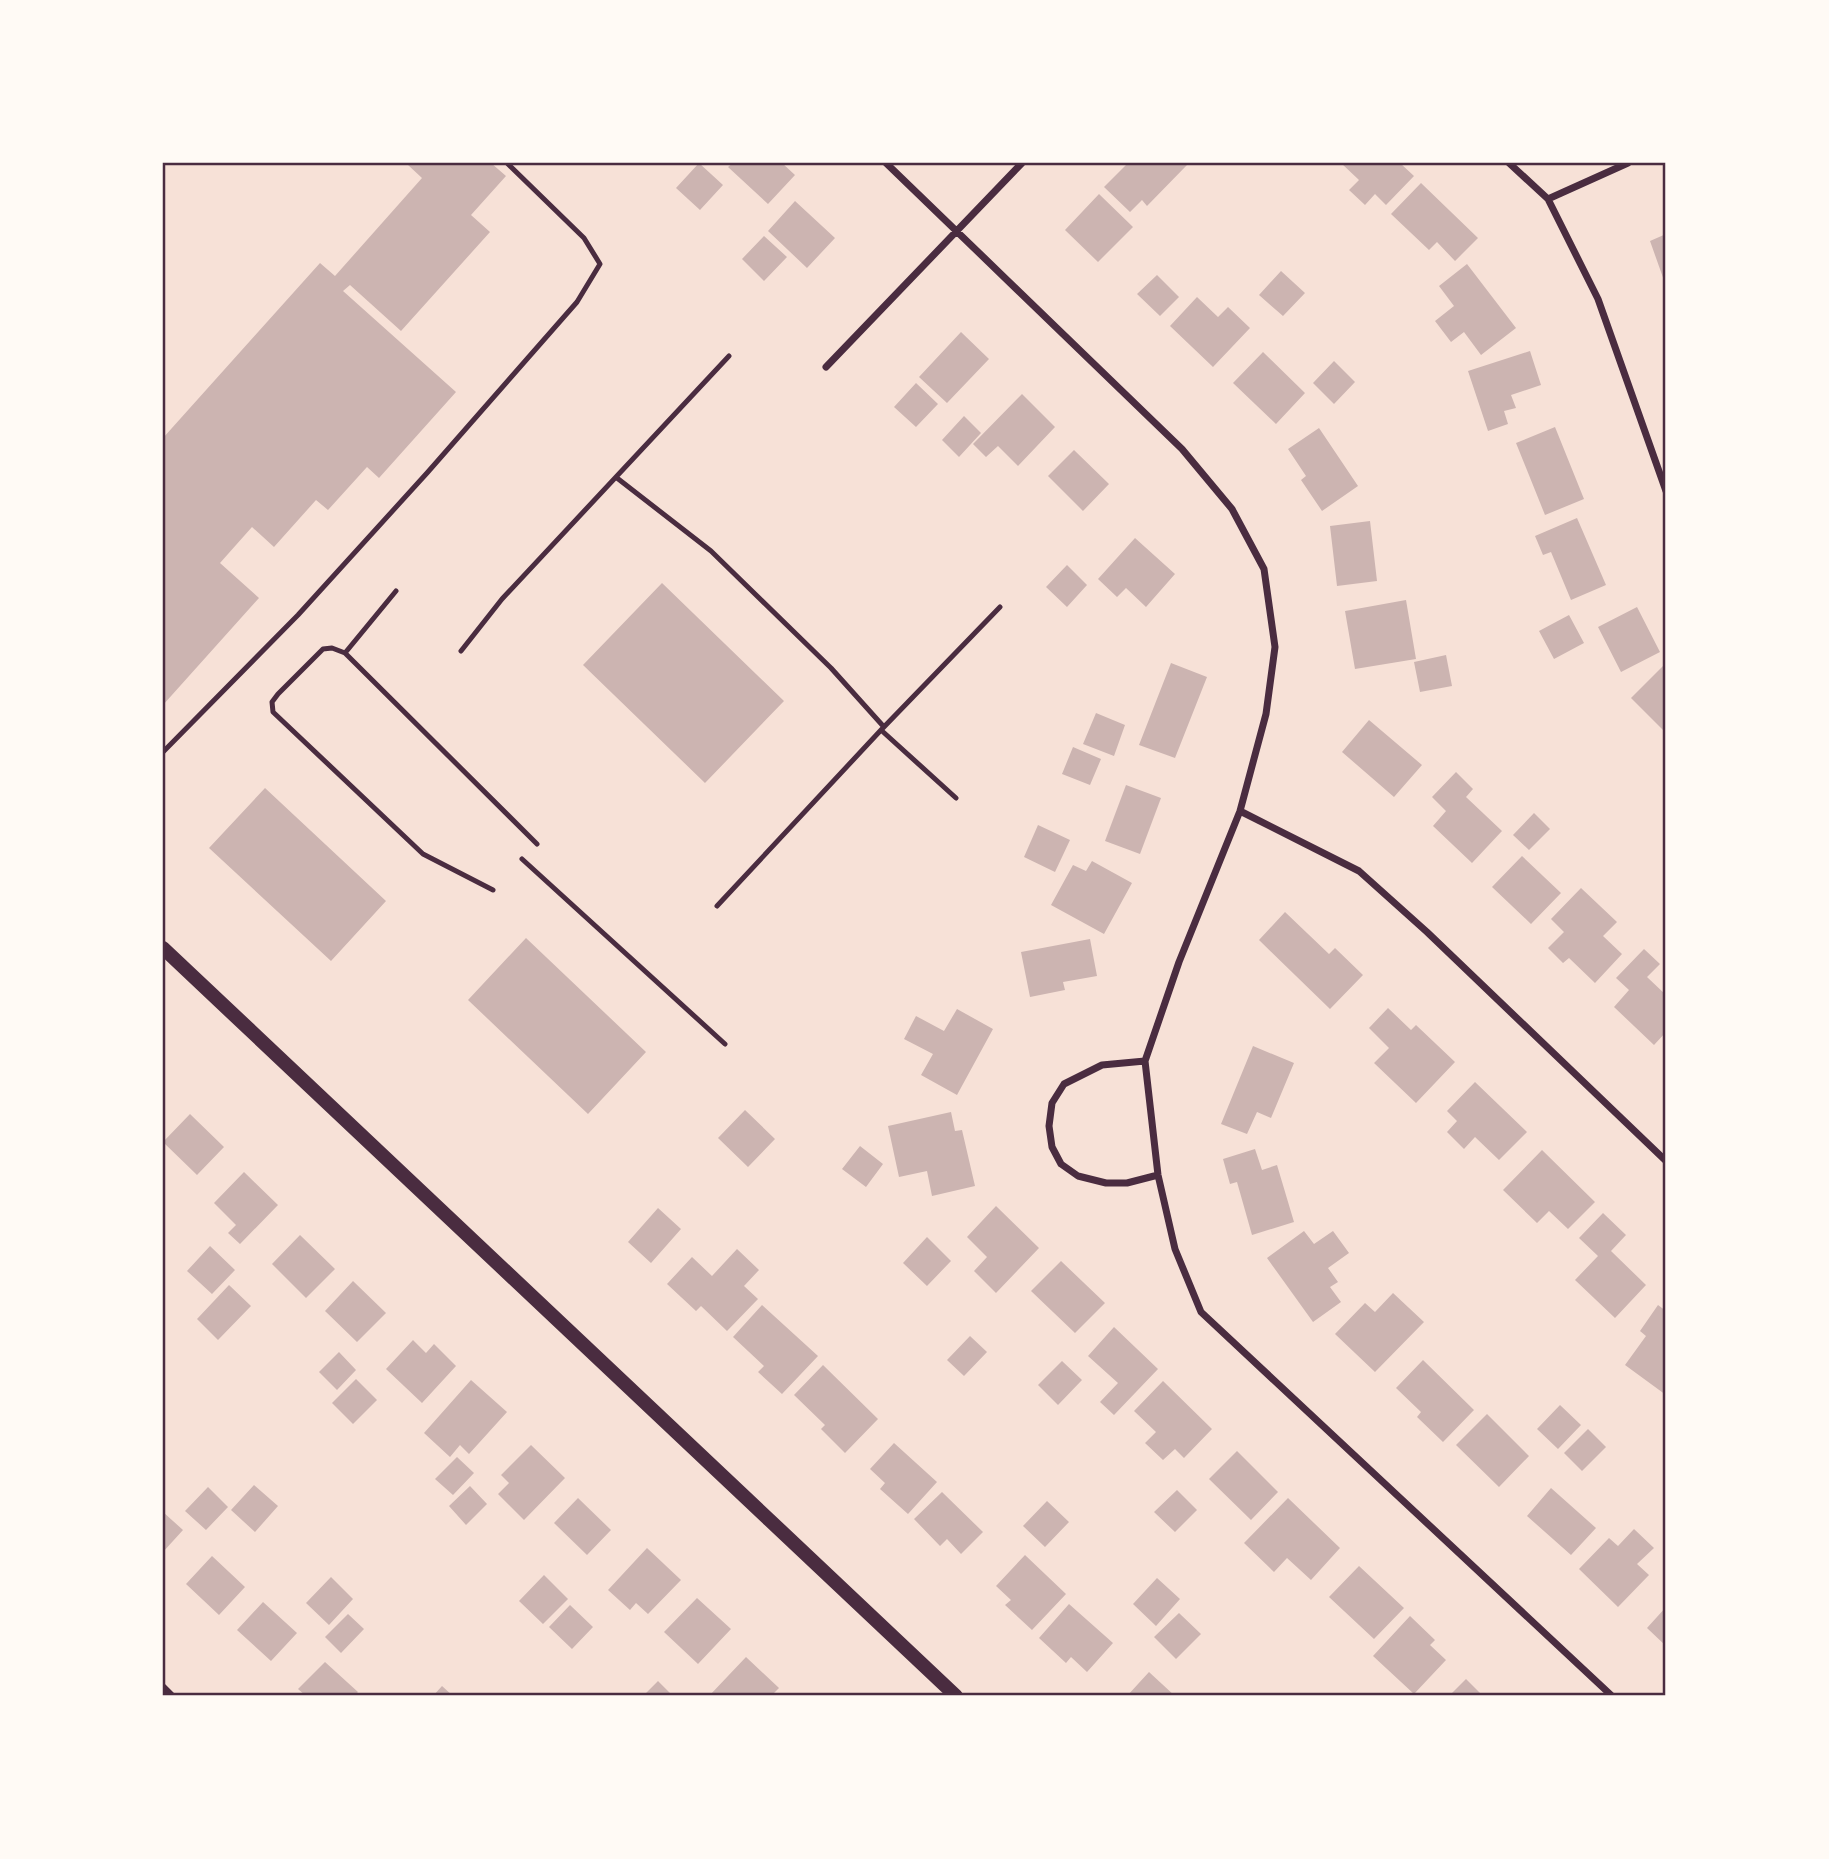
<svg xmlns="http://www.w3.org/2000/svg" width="1829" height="1859" font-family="Inter,sans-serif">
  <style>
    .building { fill: #ccb4b1 }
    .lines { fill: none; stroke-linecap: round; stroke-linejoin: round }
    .service { stroke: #4a2c40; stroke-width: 5 }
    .minor { stroke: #4a2c40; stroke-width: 7 }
    .secondary { stroke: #4a2c40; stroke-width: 14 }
    .neatline { fill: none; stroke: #4a2c40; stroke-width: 2.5 }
  </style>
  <rect width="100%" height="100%" fill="#f7e1d7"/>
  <path class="building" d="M410 163H491L506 176 471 215 490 232 401 331 350 285 343 291 456 392 379 478 367 467 328 510 316 500 274 547 252 527 220 563 259 598 163 705V438L320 263 335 276 422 178 408 165Z
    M699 163 723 185 700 210 676 188Z
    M733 163H782L795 175 768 204 728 167Z
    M1128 163H1185L1187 165 1147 206 1142 200 1130 212 1104 187Z
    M1341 163H1400L1414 176 1386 205 1375 194 1365 205 1349 190 1359 180Z
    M1421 183 1478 238 1455 261 1437 242 1429 250 1391 214Z
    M1099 194 1133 227 1098 262 1065 230Z
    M795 201 835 238 807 268 768 231Z
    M1666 234V286L1650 241Z
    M764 236 787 257 764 281 742 259Z
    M1467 264 1516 328 1481 355 1464 332 1451 342 1435 321 1454 306 1439 286Z
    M1281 271 1305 293 1283 316 1259 295Z
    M1157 275 1179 297 1160 316 1137 294Z
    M1197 297 1218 317 1228 307 1250 328 1213 367 1170 326Z
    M961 332 989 359 947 403 919 377Z
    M1530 351 1541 385 1511 395 1516 408 1504 411 1508 424 1488 431 1468 371Z
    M1263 352 1305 393 1276 424 1233 383Z
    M1334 361 1355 382 1334 404 1313 383Z
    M916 383 938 404 916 427 894 407Z
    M1022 394 1055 427 1018 466 998 446 986 457 973 444Z
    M964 416 981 433 959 457 942 440Z
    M1555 427 1584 499 1545 515 1516 443Z
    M1319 428 1358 486 1322 511 1301 480 1306 476 1288 449Z
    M1074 450 1109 484 1083 511 1048 476Z
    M1577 518 1606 585 1571 600 1551 552 1543 555 1535 536Z
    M1370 521 1377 581 1337 586 1330 526Z
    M1135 538 1175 574 1146 607 1126 588 1117 597 1098 579Z
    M1067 565 1087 585 1067 607 1046 587Z
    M662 583 784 701 705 783 583 665Z
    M1406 600 1416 659 1355 669 1345 611Z
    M1637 607 1660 652 1621 672 1598 627Z
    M1569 615 1584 643 1554 659 1539 631Z
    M1446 655 1452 686 1420 692 1414 662Z
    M1171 663 1207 677 1175 758 1139 745Z
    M1664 665 1666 668V733L1631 698Z
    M1096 713 1125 725 1114 756 1083 744Z
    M1369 720 1422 765 1394 797 1342 752Z
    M1073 747 1101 759 1090 785 1062 774Z
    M1456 772 1473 789 1466 797 1502 831 1472 863 1433 826 1446 811 1432 797Z
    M1126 785 1161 798 1140 854 1105 841Z
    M265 788 386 901 331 961 209 848Z
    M1534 813 1550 829 1529 850 1513 835Z
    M1038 825 1070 840 1055 872 1024 857Z
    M1522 856 1561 893 1531 924 1492 887Z
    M1092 861 1132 883 1104 934 1051 905 1073 865 1086 871Z
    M1581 888 1617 922 1603 936 1622 954 1595 983 1569 958 1563 963 1548 948 1564 932 1551 919Z
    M1285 912 1329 954 1335 948 1363 975 1330 1009 1259 940Z
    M526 938 646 1052 588 1114 468 1000Z
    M1090 939 1097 976 1063 982 1065 990 1030 997 1021 952Z
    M1644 949 1660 964 1647 977 1666 995V1032L1654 1045 1614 1007 1629 990 1616 978Z
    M1388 1008 1411 1030 1416 1025 1455 1062 1416 1103 1374 1063 1389 1048 1369 1028Z
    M957 1009 993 1029 957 1095 921 1075 933 1054 904 1039 916 1016 944 1031Z
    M1253 1046 1294 1063 1271 1118 1257 1112 1247 1134 1221 1124Z
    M1475 1082 1527 1132 1499 1160 1475 1137 1464 1149 1447 1132 1457 1121 1447 1111Z
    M745 1110 775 1139 748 1167 718 1138Z
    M951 1112 955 1131 962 1130 975 1186 932 1196 927 1171 899 1177 888 1126Z
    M190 1114 224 1147 197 1175 163 1142Z
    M860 1146 883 1164 866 1187 842 1169Z
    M1255 1149 1262 1170 1277 1165 1294 1222 1252 1235 1237 1182 1230 1184 1223 1159Z
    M1542 1150 1595 1202 1568 1229 1549 1211 1537 1223 1503 1190Z
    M244 1172 278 1205 240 1244 228 1233 236 1225 214 1203Z
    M996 1206 1039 1248 996 1293 974 1271 987 1257 967 1237Z
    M658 1208 681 1229 651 1263 628 1242Z
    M1603 1213 1626 1235 1611 1251 1646 1285 1615 1318 1575 1280 1598 1256 1579 1238Z
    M1304 1231 1314 1244 1333 1231 1349 1253 1328 1268 1338 1282 1330 1287 1341 1302 1313 1322 1267 1258Z
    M300 1235 335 1269 306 1298 272 1264Z
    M927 1237 951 1261 927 1286 903 1263Z
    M210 1246 235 1270 212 1294 187 1271Z
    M737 1249 759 1270 744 1286 758 1299 727 1331 701 1306 696 1311 667 1284 692 1257 712 1276Z
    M1061 1261 1105 1303 1075 1333 1031 1291Z
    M353 1281 386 1313 357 1342 325 1311Z
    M229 1285 251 1306 218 1340 197 1319Z
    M1393 1293 1424 1322 1375 1372 1335 1334 1365 1303 1375 1312Z
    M762 1305 818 1356 782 1394 758 1372 764 1366 733 1337Z
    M1658 1305 1666 1311V1395L1625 1365 1646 1336 1640 1331Z
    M1114 1327 1158 1369 1114 1415 1100 1402 1118 1383 1088 1356Z
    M970 1336 987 1352 964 1376 947 1360Z
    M413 1340 426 1353 434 1344 456 1366 422 1403 386 1369Z
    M339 1352 356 1370 337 1390 319 1372Z
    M1423 1360 1474 1410 1443 1442 1417 1417 1421 1412 1396 1388Z
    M1062 1361 1082 1380 1058 1405 1038 1385Z
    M823 1365 878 1419 845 1453 821 1429 825 1425 794 1395Z
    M356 1379 377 1400 353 1424 332 1403Z
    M471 1380 507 1412 469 1454 460 1445 450 1457 424 1433Z
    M1163 1381 1212 1429 1184 1458 1175 1449 1163 1460 1145 1443 1156 1432 1134 1411Z
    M1560 1405 1581 1425 1558 1449 1537 1429Z
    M1487 1414 1529 1456 1499 1487 1456 1445Z
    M1588 1429 1606 1447 1582 1471 1564 1453Z
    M894 1443 937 1482 908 1514 880 1489 885 1483 870 1469Z
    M531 1445 565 1478 524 1520 498 1494 509 1483 501 1475Z
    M1237 1451 1278 1492 1251 1520 1209 1479Z
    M457 1457 474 1473 453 1495 435 1479Z
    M254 1485 278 1506 255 1532 231 1510Z
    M470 1486 487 1504 466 1525 449 1506Z
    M208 1487 228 1507 206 1530 185 1511Z
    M1551 1488 1596 1528 1571 1555 1527 1516Z
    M1177 1490 1197 1510 1175 1532 1154 1512Z
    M942 1492 983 1532 961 1554 947 1539 940 1546 914 1519Z
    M578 1498 611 1530 587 1555 554 1523Z
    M1288 1498 1340 1548 1311 1580 1287 1558 1274 1572 1244 1543Z
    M1047 1501 1069 1522 1045 1547 1023 1526Z
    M163 1512 183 1530 163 1552Z
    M1634 1529 1654 1548 1637 1564 1649 1575 1618 1607 1579 1569 1609 1538 1618 1546Z
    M647 1548 681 1580 648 1614 636 1603 630 1610 608 1590Z
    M1025 1555 1066 1594 1032 1630 1005 1605 1011 1600 996 1586Z
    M212 1556 245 1587 219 1615 186 1584Z
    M1359 1566 1404 1608 1374 1639 1329 1597Z
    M544 1575 568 1599 543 1624 519 1601Z
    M331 1577 353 1599 329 1625 306 1603Z
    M1157 1578 1180 1599 1156 1626 1133 1604Z
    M697 1598 731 1629 698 1664 664 1632Z
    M263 1602 297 1633 271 1661 237 1630Z
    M1069 1604 1113 1643 1087 1672 1071 1657 1066 1663 1039 1638Z
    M570 1605 593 1627 572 1649 549 1627Z
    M1666 1607V1646L1647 1628Z
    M1179 1613 1201 1634 1176 1659 1154 1637Z
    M348 1614 364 1629 341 1653 325 1637Z
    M1410 1616 1435 1640 1430 1645 1446 1660 1414 1694 1373 1656Z
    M746 1657 779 1688 771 1696H709Z
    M325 1662 358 1692 354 1696H306L298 1689Z
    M1149 1672 1175 1696H1127Z
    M1466 1679 1483 1696H1449Z
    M658 1681 673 1696H643Z
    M442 1686 453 1696H433Z"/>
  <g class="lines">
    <path class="service" d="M617 478 711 551 831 668 884 727
      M461 651 502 599 729 356
      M345 653 396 591
      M881 730 956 798
      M163 752 298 615 427 473 577 302 600 264 584 238 507 163
      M522 859 725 1044
      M493 890 423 854 273 712 272 702 278 694 323 649 332 648 345 653 537 844
      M717 906 881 730 1000 607"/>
    <path class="minor" d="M886 163 1182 449 1232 509 1264 569 1275 647 1266 714 1240 811 1179 962 1145 1061 1158 1175 1175 1249 1201 1312 1612 1696
      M1509 163 1548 199 1598 299 1666 491
      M1548 199 1628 163
      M826 367 1022 163
      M1240 811 1359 871 1427 932 1666 1161
      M1145 1061 1102 1065 1064 1084 1052 1103 1049 1126 1052 1147 1061 1164 1078 1176 1106 1183H1127L1158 1175
      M163 1687 172 1696"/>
    <path class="secondary" d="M163 948 956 1696"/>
  </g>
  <rect width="1829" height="1859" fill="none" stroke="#fffaf5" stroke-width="329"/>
  <rect x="164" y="164" width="1500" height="1530" class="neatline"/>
</svg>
